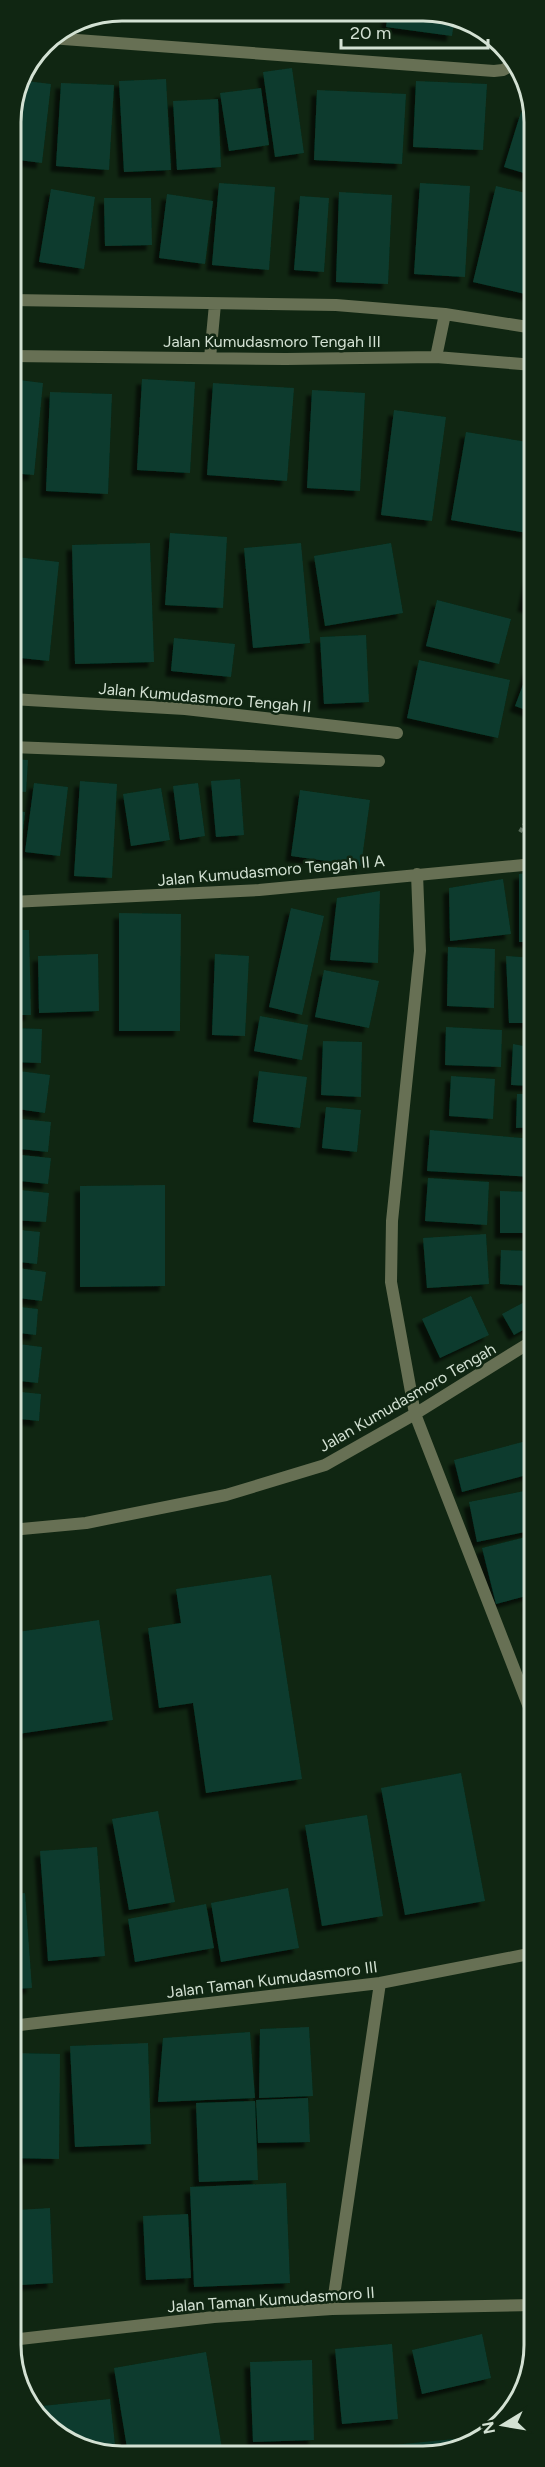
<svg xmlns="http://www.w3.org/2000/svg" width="545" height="2467" font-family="Figtree,sans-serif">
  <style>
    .building { fill: #0b3b2d; filter: url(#shadow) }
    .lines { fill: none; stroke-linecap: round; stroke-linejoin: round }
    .path { stroke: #5a6d5b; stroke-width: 4; stroke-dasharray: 4.5 3; stroke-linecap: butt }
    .street { stroke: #677054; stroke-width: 12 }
    .labels { text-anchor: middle; stroke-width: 5; stroke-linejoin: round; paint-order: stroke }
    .street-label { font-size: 16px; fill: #d3e1d3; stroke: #102612 }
    .rim { fill: none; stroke: #d3e1d3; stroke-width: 3 }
  </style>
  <defs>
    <filter id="shadow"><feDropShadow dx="-5.5" dy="5.5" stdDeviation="1.5" flood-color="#0009"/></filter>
  </defs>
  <rect width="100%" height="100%" fill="#102612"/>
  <path class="building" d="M355 13H375V17Z
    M388 13 452 14 455 16 452 36 386 27Z
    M292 68 304 153 275 157 263 72Z
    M166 79 171 170 124 172 119 81Z
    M26 81 51 84 42 163 11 159V115Z
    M416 81 487 84 483 150 413 147Z
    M61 83 114 85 109 170 56 166Z
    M261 88 269 145 229 151 220 93Z
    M317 90 406 94 402 164 314 160Z
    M218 99 221 167 177 170 173 101Z
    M521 112 534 116V176L504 167Z
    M219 183 275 187 269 270 212 265Z
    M420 183 470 186 465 277 414 274Z
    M496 186 534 195V296L473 282Z
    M51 189 95 197 84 269 39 262Z
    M339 192 392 195 388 284 336 282Z
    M167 194 213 201 205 264 159 258Z
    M300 196 329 198 324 272 294 270Z
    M104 198H151L152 245 105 246Z
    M11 379 43 383 34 475 11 473Z
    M142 379 195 382 190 473 137 470Z
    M213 383 294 388 287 481 207 475Z
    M312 390 365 393 360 491 307 488Z
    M50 392 112 394 108 494 46 491Z
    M394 410 446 417 432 521 381 515Z
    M466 432 534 443V491L527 533 451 520Z
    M170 533 227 537 223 608 165 605Z
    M150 543 154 662 75 664 72 545Z
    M301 543 310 643 253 648 244 548Z
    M391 543 403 613 325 626 314 556Z
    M17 557 59 562 49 661 11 657V627Z
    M533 559H534V609L523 606Z
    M437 600 511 619 499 664 426 646Z
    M366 635 369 702 324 704 320 637Z
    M174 638 235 644 231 677 171 671Z
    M534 655V713L515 706Z
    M419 660 510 680 498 738 407 718Z
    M11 759 28 760 26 792 11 791Z
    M240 779 244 835 216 837 211 781Z
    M80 781 117 784 112 878 74 876Z
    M34 783 68 787 60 856 25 852Z
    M198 783 205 836 180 840 173 786Z
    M161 788 170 840 131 846 123 794Z
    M300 790 370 800 361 866 291 856Z
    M11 810 25 812 17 884 11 883Z
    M534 872V942H519V874Z
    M503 879 511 934 450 941 449 888Z
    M380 891 378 963 330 960 337 898Z
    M291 908 324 916 302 1015 269 1007Z
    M119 913 181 914 180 1031H119Z
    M11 930H29L31 1015H11Z
    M448 947 495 949 494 1008 447 1006Z
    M98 954 99 1011 39 1013 38 956Z
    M215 954 249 956 245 1036 212 1035Z
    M506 956 534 958V1023H509Z
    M324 970 379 981 369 1028 315 1017Z
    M260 1016 308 1025 302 1060 254 1051Z
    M446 1027 502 1030 501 1067 445 1065Z
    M11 1028 42 1029 41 1063 11 1062Z
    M323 1041 362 1042 361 1097 321 1095Z
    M513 1044 534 1048V1086L511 1085Z
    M11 1070 50 1075 45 1113 11 1108Z
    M259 1071 307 1077 300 1128 253 1122Z
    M451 1076 495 1079 493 1119 449 1116Z
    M517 1094H534V1127L516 1128Z
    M326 1107 361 1110 357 1152 322 1148Z
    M11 1118 51 1122 48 1152 11 1148Z
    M430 1130 534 1139V1177L427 1171Z
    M11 1154 51 1158 48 1184 11 1180Z
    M428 1178 489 1182 487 1225 425 1221Z
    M165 1185V1286L80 1287V1186Z
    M11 1189 49 1193 46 1222 11 1220Z
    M500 1191 534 1192V1233H500Z
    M11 1229 40 1232 37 1264 11 1261Z
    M486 1234 489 1284 427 1288 423 1238Z
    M501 1250 534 1251V1286L500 1284Z
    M11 1267 46 1272 42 1301 11 1297Z
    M471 1296 489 1335 440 1358 422 1319Z
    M534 1297V1324L514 1335 502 1314Z
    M11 1306 38 1309 36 1335 11 1332Z
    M11 1343 42 1347 38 1383 11 1380Z
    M11 1391 41 1394 39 1421 11 1418Z
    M534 1439V1473L462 1492 454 1460Z
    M534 1489V1530L477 1542 469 1502Z
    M534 1535V1594L496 1604 482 1548Z
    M271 1575 302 1779 206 1793 193 1703 159 1708 148 1628 181 1623 176 1589Z
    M534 1601V1635H533L528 1602Z
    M99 1620 113 1720 11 1735V1633Z
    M461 1773 485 1901 405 1915 381 1788Z
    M158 1811 175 1902 129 1910 112 1819Z
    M367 1815 383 1916 322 1926 305 1825Z
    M97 1847 105 1956 48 1961 40 1851Z
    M288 1888 299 1948 221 1962 211 1903Z
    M25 1893 32 1988 11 1989V1894Z
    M206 1904 214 1948 135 1962 128 1919Z
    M309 2027 313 2096 259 2098 260 2029Z
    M250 2032 255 2098 158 2102 163 2038Z
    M148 2043 151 2144 75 2147 70 2046Z
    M11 2053 60 2054 59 2159 11 2158Z
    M308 2098 310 2142 258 2143 256 2100Z
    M255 2101 258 2180 199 2182 196 2103Z
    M286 2183 290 2283 194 2287 190 2187Z
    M16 2195 20 2277H11V2196Z
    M50 2208 53 2283 21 2285 18 2210Z
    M188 2214 191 2278 146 2280 143 2216Z
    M482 2334 491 2378 422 2394 412 2350Z
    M392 2344 398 2419 342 2424 335 2349Z
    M206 2352 223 2455 128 2454 114 2368Z
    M312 2360 314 2440 253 2442 250 2362Z
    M110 2399 116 2454H100L44 2422 42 2406Z
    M475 2437 438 2456 322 2455 321 2452Z"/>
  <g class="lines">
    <path class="path" d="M520 832 534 809"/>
    <path class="street" d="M50 38 494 71 503 70 514 64
      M11 300 336 305 445 314 534 328
      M11 356 286 359 436 357 534 365
      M436 357 445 314
      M210 358 215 304
      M11 699 185 709 397 733
      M11 747 379 761
      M417 874 420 951 392 1221 391 1282 415 1414 534 1720
      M11 902 259 890 534 864
      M11 1530 86 1523 226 1495 325 1465 415 1414 534 1340
      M11 2026 380 1983 534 1953
      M332 2309 380 1983
      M11 2340 214 2317 332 2309 534 2305"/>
  </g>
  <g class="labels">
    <g class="street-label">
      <text x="272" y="347">Jalan Kumudasmoro Tengah III</text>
      <text transform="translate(205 697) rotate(5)" y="6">Jalan Kumudasmoro Tengah II</text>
      <text transform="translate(271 870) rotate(-5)" y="6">Jalan Kumudasmoro Tengah II A</text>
      <text transform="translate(407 1397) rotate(-30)" y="6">Jalan Kumudasmoro Tengah</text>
      <text transform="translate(272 1979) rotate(-7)" y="6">Jalan Taman Kumudasmoro III</text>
      <text transform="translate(271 2299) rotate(-4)" y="6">Jalan Taman Kumudasmoro II</text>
    </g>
  </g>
  <path d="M0 0H545V2467H0ZM122 21H423A101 101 0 0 1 524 122V2345A101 101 0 0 1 423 2446H122A101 101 0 0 1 21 2345V122A101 101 0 0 1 122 21Z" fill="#102612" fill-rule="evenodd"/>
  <path class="rim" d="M122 21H423A101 101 0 0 1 524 122V2345A101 101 0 0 1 423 2446H122A101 101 0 0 1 21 2345V122A101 101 0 0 1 122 21Z"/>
  <g transform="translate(503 2425) rotate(259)" stroke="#102612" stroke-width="4.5" paint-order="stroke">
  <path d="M0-4.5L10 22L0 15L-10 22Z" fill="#d3e1d3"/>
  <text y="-9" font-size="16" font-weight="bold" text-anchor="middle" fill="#d3e1d3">N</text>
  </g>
  <path d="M341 39v9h147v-9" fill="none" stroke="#d3e1d3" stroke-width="3"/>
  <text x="350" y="39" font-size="18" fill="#d3e1d3" stroke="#102612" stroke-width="4.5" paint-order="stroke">20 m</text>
</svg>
